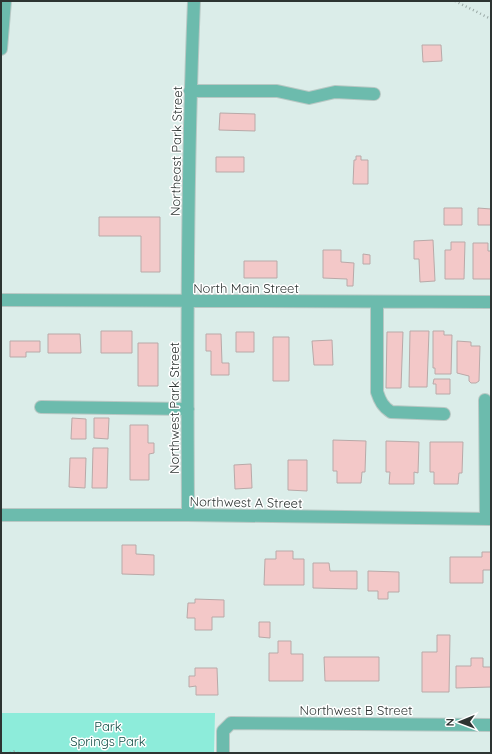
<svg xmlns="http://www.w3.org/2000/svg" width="492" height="754" font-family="Quicksand,sans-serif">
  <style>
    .green { fill: #8decda }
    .building { fill: #f3c8c8; stroke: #b9a9a8 }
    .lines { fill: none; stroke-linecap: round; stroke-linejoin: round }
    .minor-casing { stroke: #b8c8c4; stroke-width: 14 }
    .path { stroke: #9aa8a5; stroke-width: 2.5; stroke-dasharray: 1 3; stroke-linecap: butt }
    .minor { stroke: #6cbbad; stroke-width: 12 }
    .labels { text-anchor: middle; stroke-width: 3; stroke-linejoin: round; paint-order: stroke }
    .street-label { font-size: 13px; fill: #2d3432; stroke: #fff }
    .park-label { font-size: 13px; fill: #0e4941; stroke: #fff }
  </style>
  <rect width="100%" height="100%" fill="#dbede9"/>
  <path class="green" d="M1 713H215L214 753H1Z"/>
  <path class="building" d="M422 45H441L442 61 423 62Z
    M220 113 255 114V131L219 130Z
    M356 156H361V160H368V184H353L354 160H356Z
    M216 157H244V172H216Z
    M444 208H462V225H444Z
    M478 208 491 209V225H478Z
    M99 217H160V272H141V236H99Z
    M433 240 435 281 420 282 419 259H414V241Z
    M451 242H465L464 279H445V250H451Z
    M473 243H488V251H491V279H473Z
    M323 250H341V262L354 263 353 286H347V279L323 278Z
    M363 254 370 255V264H363Z
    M244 261H277V278H244Z
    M101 331H132V353H101Z
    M410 331H429L427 387H409Z
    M433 331H444V335H452L451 374H435V368H433Z
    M236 332H254V352H236Z
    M387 332H403L401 388H386Z
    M48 334H80L81 353H48Z
    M206 334H221L222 363H229V375H211V351H206Z
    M273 337H289V381H273Z
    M332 340 333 365H314L312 341Z
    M10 341H40V352H26V357H10Z
    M457 341 471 342V346H480L479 381 476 383H471L469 381V376L457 373Z
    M138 343H158V386H138Z
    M434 379H450V394H436V384H433Z
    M72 418 86 419V439H71Z
    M94 418H109L108 439 94 438Z
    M130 425H148V443H154V453L149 454V480H130Z
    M333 440 366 441 365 472H362L361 483H337V471H333Z
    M386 441 419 442 418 473 414 472V484H389L390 472H386Z
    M430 442H463L462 473H459L458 484H434V472H430Z
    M93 448H108L107 488H92Z
    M70 458H86L85 488 69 487Z
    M288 460H307V491L288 490Z
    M251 464 252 488 235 489 234 465Z
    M122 545H136V554L154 555V575L122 574Z
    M276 551H293V559H304V585H264L265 559H276Z
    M482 552H491V570H483V583H450V557H482Z
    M313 563H329L330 571H357V589L313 588Z
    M368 571 399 572V592H388V599H378V591H368Z
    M195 599 224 600V617H212V630H195V618H187L188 603H195Z
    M259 622H270V638L259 637Z
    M437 635H450L449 692H422V652H437Z
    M278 641H291V654H303V681H269V653H278Z
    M324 657H379V681H325Z
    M471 658H483V667H491V687L456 688V666H471Z
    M195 668H217L218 695H196V686L189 687V676H195Z"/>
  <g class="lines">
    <g class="minor-casing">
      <path id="minor" d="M1 49 5 1
        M190 91H277L309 98 335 92 374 94
        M1 300 491 302
        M377 302V392C380 401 383 407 391 412L444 414
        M485 400 486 519
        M41 407 188 409
        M1 515H188L491 519
        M188 515C187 343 187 172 194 1
        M223 753V731L231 723 491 725"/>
    </g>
    <path class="path" d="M455 1 491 19
      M10 753 15 751 18 753"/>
    <use href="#minor" class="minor"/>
  </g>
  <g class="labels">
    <g class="street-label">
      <text transform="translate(176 151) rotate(-89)" y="5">Northeast Park Street</text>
      <text x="246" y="293">North Main Street</text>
      <text transform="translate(174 408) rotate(-90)" y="5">Northwest Park Street</text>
      <text transform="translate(246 502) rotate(1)" y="5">Northwest A Street</text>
      <text x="356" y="715">Northwest B Street</text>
    </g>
    <g class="park-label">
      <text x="108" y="731">Park<tspan x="108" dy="15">Springs Park</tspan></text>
    </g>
  </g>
  <rect width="492" height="754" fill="none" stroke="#2d3432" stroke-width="4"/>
  <g transform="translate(460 722) rotate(269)" stroke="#ffffff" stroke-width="3" paint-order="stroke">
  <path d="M0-3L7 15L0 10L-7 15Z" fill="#2d3432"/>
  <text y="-6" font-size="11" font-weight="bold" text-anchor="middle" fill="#2d3432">N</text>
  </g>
</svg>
